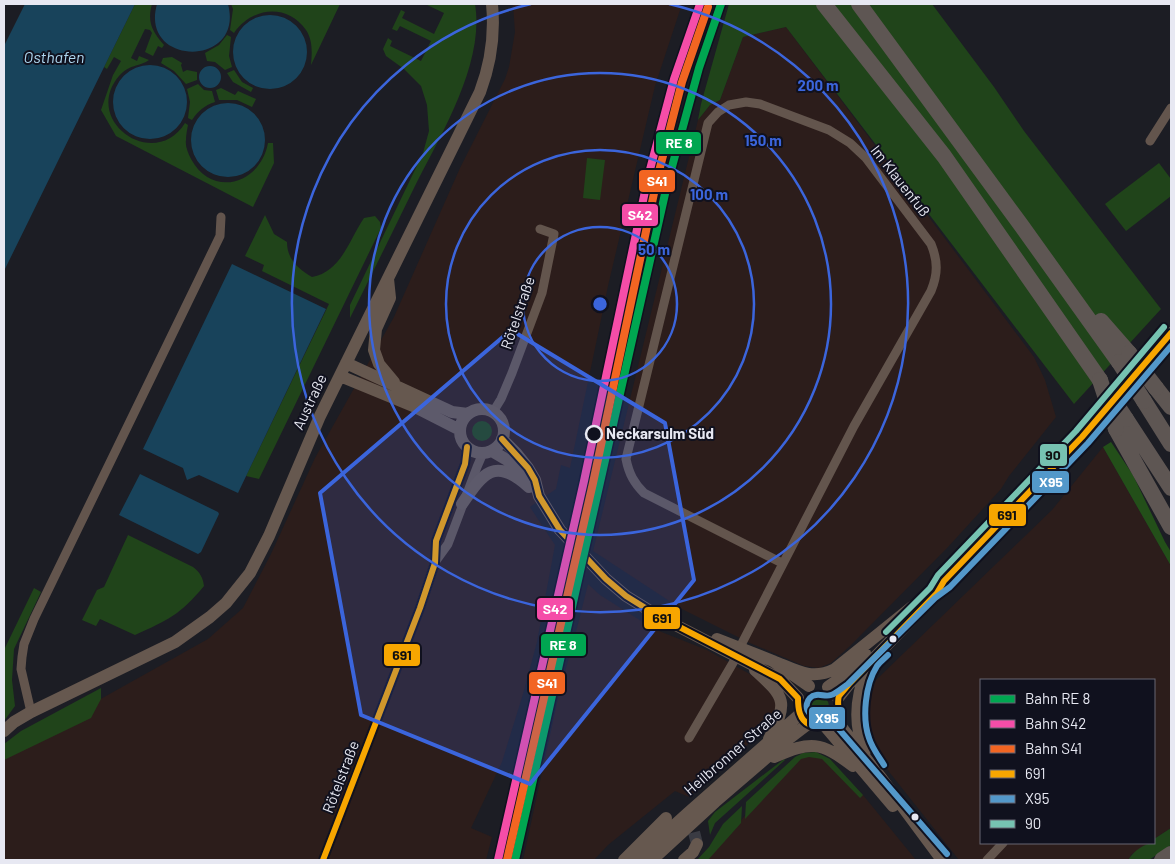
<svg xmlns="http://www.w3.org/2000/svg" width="1175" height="864" font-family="Barlow,sans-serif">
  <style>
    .commercial { fill: #2c1d1b }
    .green { fill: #20441a }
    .forest { fill: #234f19 }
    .water { fill: #18435b }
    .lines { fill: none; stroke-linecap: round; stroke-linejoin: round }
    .secondary-tunnel { stroke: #3a3b43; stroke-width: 12; stroke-dasharray: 12 6; stroke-linecap: butt }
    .street { stroke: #63554d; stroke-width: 9 }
    .secondary { stroke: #66584f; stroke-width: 12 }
    .highway { stroke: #5e5653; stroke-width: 16 }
    .highway-bridge { stroke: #5e5653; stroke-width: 16 }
    .bus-1-casing { stroke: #10111e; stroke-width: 10 }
    .bus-2-casing { stroke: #10111e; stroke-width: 10 }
    .bus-3-casing { stroke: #10111e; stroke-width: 10 }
    .bus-1 { stroke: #f7a600; stroke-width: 6 }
    .bus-2 { stroke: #5398ca; stroke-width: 6 }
    .bus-3 { stroke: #76c2b1; stroke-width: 6 }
    .rail-1-casing { stroke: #10111e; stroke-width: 11 }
    .rail-2-casing { stroke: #10111e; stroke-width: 11 }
    .rail-3-casing { stroke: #10111e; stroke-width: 11 }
    .rail-1 { stroke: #00a651; stroke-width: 8 }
    .rail-2 { stroke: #f54da8; stroke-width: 8 }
    .rail-3 { stroke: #f26522; stroke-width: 8 }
    .marked { fill: #3b65dc; fill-opacity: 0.2; stroke: #3b65dc; stroke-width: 4; stroke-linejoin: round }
    .ring { fill: none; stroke: #3b65dc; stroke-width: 2.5 }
    .stop-dot { fill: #10111e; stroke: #e7e8f2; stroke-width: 2.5 }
    .bus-dot { fill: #e7e8f2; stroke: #10111e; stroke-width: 2 }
    .labels { text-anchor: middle; stroke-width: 4; stroke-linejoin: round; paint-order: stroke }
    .street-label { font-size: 15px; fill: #e7e8f2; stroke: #10111e }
    .stop-label { font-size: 15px; font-weight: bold; fill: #e7e8f2; stroke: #10111e; text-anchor: start }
    .water-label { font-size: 16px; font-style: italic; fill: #aed7f0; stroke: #10111e }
    .centre { fill: #3b65dc; stroke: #10111e; stroke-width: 2.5 }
    .ring-label { font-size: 15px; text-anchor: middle; font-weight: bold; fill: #3b65dc; stroke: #10111e; stroke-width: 4; stroke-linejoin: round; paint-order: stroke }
    .line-badge { stroke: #10111e; stroke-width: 2 }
    .badge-label { font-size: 14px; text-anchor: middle; font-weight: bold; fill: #fff }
    .pale-badge-label { font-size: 14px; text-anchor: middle; font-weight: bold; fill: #111 }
  </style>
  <rect width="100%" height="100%" fill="#1c1d24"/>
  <path class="commercial" d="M513 4H682L655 86 608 286 570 468 561 465 556 489 530 507 555 545 537 642 523 694 502 762 471 828 492 837 486 860H4V753L208 639 243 608 271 554 315 458 394 317 460 168 505 79 509 67 515 32Z
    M786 27 1034 357 1045 380 1056 417 1009 476 1001 489 948 547 850 646 831 663 819 668 804 666 750 643 680 608 593 551 698 120 710 105 720 100 743 37Z
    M1103 447 1171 566V828L1154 839V680H981V843H1149L1132 854 1128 860H959L890 773 870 742 864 720 869 690 876 680 1052 510Z
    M588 584 600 595 654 629 707 650 755 677 773 696 776 705 774 715 764 730 689 797 675 791 608 845 594 860H523L559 694 579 620Z
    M816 755 826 760 863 795 916 860H705L781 776 802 756Z"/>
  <path class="green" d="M135 4H152C147 22 152 31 164 45L162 48 158 46 153 56 145 52 152 33 150 30 145 29 131 58 137 61 139 56 149 60C139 67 129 64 119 76 81 121 155 172 185 123L188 125C187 130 186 135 186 140 185 146 188 153 191 159 212 198 260 185 268 143H273L274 163 253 207 116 136 101 110 113 75 121 61 114 57 107 69 104 67Z
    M231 4H340L311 65C312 54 313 40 306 30 287 3 252 7 234 33L230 30 233 9Z
    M425 4H475C485 64 440 136 414 188 393 231 372 274 350 318V305L423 153 429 131 427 105 421 86 404 69 386 56 383 49 388 38 392 41 390 46 421 61 431 41 400 26 397 31 392 29 401 10 405 12 402 18 434 34 444 13Z
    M729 4H932L994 87 1024 131 1161 309 1074 404 786 27 743 37 720 100 710 105 698 120 701 104Z
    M227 35 231 37 229 56 232 67 225 70 215 62 207 61 205 53 219 45Z
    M172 57 182 63 181 65 183 72 187 70 197 72V80L186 84 174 71 161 63 163 58Z
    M234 70 242 82 253 88 251 92 233 82 227 73Z
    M198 84 204 90 212 91 215 102C205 105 198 111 192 120L188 118 190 102 187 89Z
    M221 88 235 95 238 91 256 99 252 107 237 100H219L216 90Z
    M587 158 605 160 600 200 583 198Z
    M1159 163 1171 179V196L1126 231 1105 204Z
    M265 215 274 234 287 242C287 259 298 269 312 277 341 272 349 240 364 218L375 216 380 222 381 228 259 479 246 476 329 304 262 271 264 265 245 256Z
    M472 431a10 10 0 1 1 20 0a10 10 0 1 1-20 0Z
    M128 535 193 567C200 572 203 578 204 586 180 615 168 620 135 635L100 619 96 626 82 620 97 590 104 587Z
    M34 588 41 592 14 649 12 680 15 706 4 721V650Z
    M101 688V699L91 718 4 760V744L21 731Z
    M809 706a10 10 0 1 1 20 0a10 10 0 1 1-20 0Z
    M816 752 830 759 863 795 860 798 822 759 809 757 801 759 745 819 746 802 795 757 803 753Z
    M784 759 785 760 715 823 710 835 708 821 715 812Z
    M742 806 741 823 708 860H697L709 847 723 824Z
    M1171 828V845L1149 860H1128C1133 852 1144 843 1154 843V839Z"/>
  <path class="forest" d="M1111 442 1133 475 1165 542 1171 552V566L1103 447Z"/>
  <path class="water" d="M25 4H135L4 271V46Z
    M157 4H228C245 68 139 67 157 4Z
    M233 52a37 37 0 1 1 74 0a37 37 0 1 1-74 0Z
    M113 102a37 37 0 1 1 74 0a37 37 0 1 1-74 0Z
    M199 77a11 11 0 1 1 22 0a11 11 0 1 1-22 0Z
    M191 140a37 37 0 1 1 74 0a37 37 0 1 1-74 0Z
    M232 264 326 309 238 493 199 475 187 480 183 468 143 449Z
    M140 474 218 512 219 514 201 552 198 554 119 515Z"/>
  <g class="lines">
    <path class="secondary-tunnel" d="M680 821 694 832 697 844"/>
    <path class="street" d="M1150 141 1171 108
      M493 412 501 399 512 373 542 293 554 234 540 229
      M435 562 448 544 477 467 483 453
      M740 647 854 426 931 291C938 274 938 261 931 244L866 158 850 143 829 130 760 104 746 102 729 105 718 112 708 123 626 459C629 474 634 483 644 493L782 563
      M31 712 21 669 22 657 24 644 34 619 220 236 221 217
      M689 738 737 656
      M323 860 420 608 435 563 436 541 465 464 467 447
      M987 860 1003 843"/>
    <path class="secondary" d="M388 279 390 298 376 329 374 350 379 364 394 382
      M346 363 452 412 468 414
      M340 376 413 406 460 430
      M460 431a22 22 0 1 1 44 0a22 22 0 1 1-44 0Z
      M502 439 516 453 528 468 535 480 539 496 560 530 606 579 626 596 660 617 780 679 798 698
      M492 451 509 461 524 479
      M462 504C483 473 495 456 529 487
      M717 639 773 661 809 686
      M773 661C796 670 811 681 835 669L912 607
      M755 670C786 698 788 702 769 739
      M828 687 842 677 865 653
      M838 698 849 684 937 593 944 581 1082 437 1171 333
      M835 719 882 779 942 860
      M825 726 893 806
      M4 731 14 722 31 712 175 642 210 617 226 603 250 573 269 536 320 416 480 92C491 63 495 35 492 4
      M865 751C853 724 856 696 867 669
      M774 757C811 741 820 741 853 766
      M624 860 666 818
      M636 860 688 813 799 715
      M652 860 715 802 787 740 808 724
      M684 860 693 852 697 844"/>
    <path class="highway" d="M824 4 944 156 1100 380
      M859 4 1021 225 1119 362
      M1101 321 1129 353
      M1156 388 1171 407
      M1144 401 1171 444
      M1126 419 1171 488
      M1116 429 1171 527
      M1162 860 1171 854"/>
    <path class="highway-bridge" d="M1129 353 1156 388
      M1119 362 1144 401
      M1100 380 1116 429
      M1111 396 1126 419"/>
    <g class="bus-1-casing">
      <path id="bus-1" d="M502 439 528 468 535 480 539 496 560 530 606 579 626 596 660 617 780 679 798 698C798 708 799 720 810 725 821 730 835 723 838 711 839 706 837 701 839 696 842 692 846 688 849 684L937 593 944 581 1082 437 1171 333
        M323 860 420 608 435 563 436 541 465 464 467 447"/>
    </g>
    <g class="bus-2-casing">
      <path id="bus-2" d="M884 765C879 757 872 748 869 738 862 718 865 685 877 666 880 662 884 659 888 655
        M947 854 831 720C825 716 818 719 812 715 803 711 806 696 816 695 821 694 826 697 831 695 837 693 843 687 848 684L935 598 950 587 1088 443 1171 346"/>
    </g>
    <g class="bus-3-casing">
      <path id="bus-3" d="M886 632 930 588 938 575 1076 431 1164 327"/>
    </g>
    <use href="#bus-1" class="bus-1"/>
    <use href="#bus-2" class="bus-2"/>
    <use href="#bus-3" class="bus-3"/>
    <g class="rail-1-casing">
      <path id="rail-1" d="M515 860 667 185 699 68 721 4"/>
    </g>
    <g class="rail-2-casing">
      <path id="rail-2" d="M498 860 584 481 648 177 674 79 700 4"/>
    </g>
    <g class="rail-3-casing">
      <path id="rail-3" d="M507 860 593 483 657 179 682 82 708 7"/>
    </g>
    <use href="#rail-1" class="rail-1"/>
    <use href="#rail-2" class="rail-2"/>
    <use href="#rail-3" class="rail-3"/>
  </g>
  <path class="marked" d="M511 330 665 423 694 580 530 784 361 715 320 493Z"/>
  <g class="ring">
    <circle cx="600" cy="304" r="77"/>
    <circle cx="600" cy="304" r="154"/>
    <circle cx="600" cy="304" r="231"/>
    <path d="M669 4A308 308 0 1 1 531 4"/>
  </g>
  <circle class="stop-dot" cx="594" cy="434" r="8"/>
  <g class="bus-dot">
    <circle cx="893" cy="639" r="4.5"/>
    <circle cx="915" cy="817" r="4.5"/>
  </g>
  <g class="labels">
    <g class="street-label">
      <text transform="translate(900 181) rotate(52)" y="5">Im Klauenfuß</text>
      <text transform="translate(518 313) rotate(-71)" y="5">Rötelstraße</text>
      <text transform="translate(310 402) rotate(-65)" y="5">Austraße</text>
      <text transform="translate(733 752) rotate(-41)" y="5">Heilbronner Straße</text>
      <text transform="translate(341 777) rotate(-69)" y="5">Rötelstraße</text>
    </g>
    <g class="stop-label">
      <text x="606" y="439">Neckarsulm Süd</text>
    </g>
    <g class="water-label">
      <text x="54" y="63">Osthafen</text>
    </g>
  </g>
  <circle cx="600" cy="304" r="8" class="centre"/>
  <g class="ring-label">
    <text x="818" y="91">200 m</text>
    <text x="763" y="146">150 m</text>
    <text x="709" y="200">100 m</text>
    <text x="654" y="255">50 m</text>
  </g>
  <g class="line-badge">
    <rect x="655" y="131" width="47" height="24" rx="5" fill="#00a651"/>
    <rect x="638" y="169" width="38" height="24" rx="5" fill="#f26522"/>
    <rect x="621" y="203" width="38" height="24" rx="5" fill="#f54da8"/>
    <rect x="1039" y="443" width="29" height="24" rx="5" fill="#76c2b1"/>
    <rect x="1031" y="470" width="39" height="24" rx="5" fill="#5398ca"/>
    <rect x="988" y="503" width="39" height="24" rx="5" fill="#f7a600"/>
    <rect x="536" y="597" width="38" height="24" rx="5" fill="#f54da8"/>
    <rect x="643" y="606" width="38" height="24" rx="5" fill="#f7a600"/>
    <rect x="540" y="633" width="47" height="24" rx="5" fill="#00a651"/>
    <rect x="383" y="643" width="38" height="24" rx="5" fill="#f7a600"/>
    <rect x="528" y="671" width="38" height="24" rx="5" fill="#f26522"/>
    <rect x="808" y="706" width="38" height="24" rx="5" fill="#5398ca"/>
  </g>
  <g class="badge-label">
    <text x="679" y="148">RE 8</text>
    <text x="657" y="186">S41</text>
    <text x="640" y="220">S42</text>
    <text x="1051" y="487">X95</text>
    <text x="555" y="614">S42</text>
    <text x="563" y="650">RE 8</text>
    <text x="547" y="688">S41</text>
    <text x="827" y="723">X95</text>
  </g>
  <g class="pale-badge-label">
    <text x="1053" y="460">90</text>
    <text x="1007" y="520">691</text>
    <text x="662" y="623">691</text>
    <text x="402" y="660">691</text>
  </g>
  <rect width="1175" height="864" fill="none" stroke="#e7e8f2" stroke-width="10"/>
  <rect x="980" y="679" width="175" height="165" fill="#10111e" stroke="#666773"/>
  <rect x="990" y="695" width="25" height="8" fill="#00a651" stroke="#666773"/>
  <text x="1025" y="704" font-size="15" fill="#e7e8f2">Bahn RE 8</text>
  <rect x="990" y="720" width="25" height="8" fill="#f54da8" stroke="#666773"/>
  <text x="1025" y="729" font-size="15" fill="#e7e8f2">Bahn S42</text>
  <rect x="990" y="745" width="25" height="8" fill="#f26522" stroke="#666773"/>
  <text x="1025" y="754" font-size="15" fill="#e7e8f2">Bahn S41</text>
  <rect x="990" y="770" width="25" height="8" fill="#f7a600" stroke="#666773"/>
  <text x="1025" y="779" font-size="15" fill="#e7e8f2">691</text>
  <rect x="990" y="795" width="25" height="8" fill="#5398ca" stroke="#666773"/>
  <text x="1025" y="804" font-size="15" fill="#e7e8f2">X95</text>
  <rect x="990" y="820" width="25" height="8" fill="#76c2b1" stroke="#666773"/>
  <text x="1025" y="829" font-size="15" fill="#e7e8f2">90</text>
</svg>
